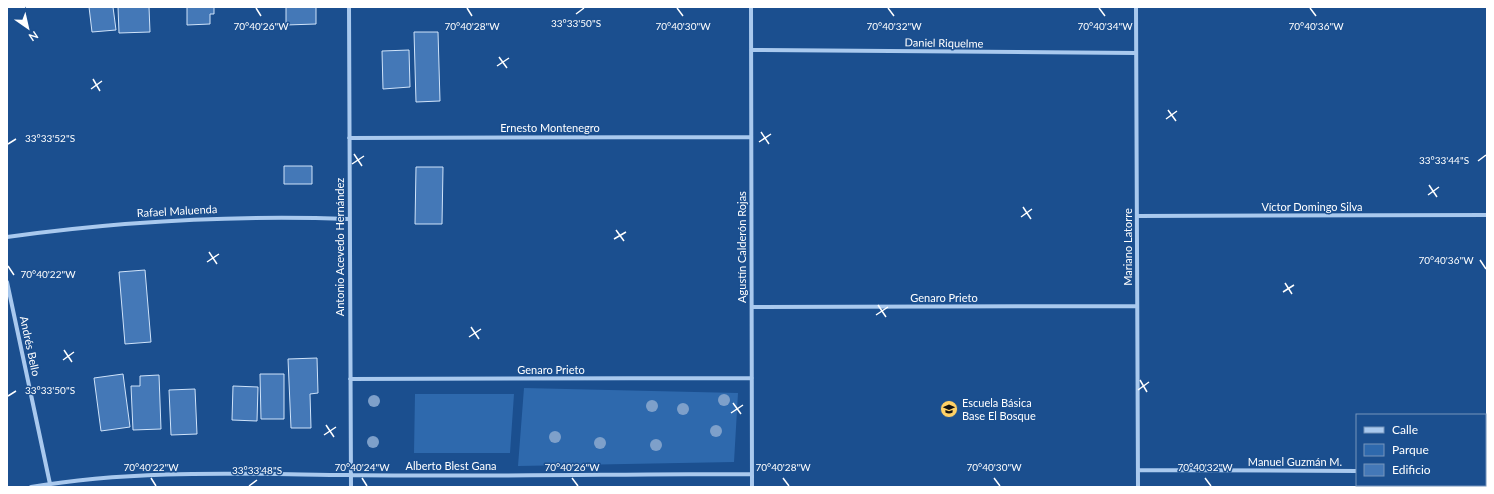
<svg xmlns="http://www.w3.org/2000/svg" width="1494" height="494" font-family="Lato,sans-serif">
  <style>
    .green { fill: #2e69ad }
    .building { fill: #4478b7; stroke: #cfe3fa }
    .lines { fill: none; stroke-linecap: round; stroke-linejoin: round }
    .street { stroke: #a9c9ee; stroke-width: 4 }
    .tree { fill: #7ea0ca }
    .ticks { fill: none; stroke: #fff; stroke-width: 1.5 }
    .labels { text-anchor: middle; stroke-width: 3; stroke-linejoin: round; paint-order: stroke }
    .street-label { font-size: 11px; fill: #fff; stroke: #1b4f8f }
    .poi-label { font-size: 11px; fill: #fff; stroke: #1b4f8f; text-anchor: start }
    .ticks-label { font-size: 10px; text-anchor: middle; fill: #fff; stroke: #1b4f8f; stroke-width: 3; stroke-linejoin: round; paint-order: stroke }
  </style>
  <rect width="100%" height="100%" fill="#1b4f8f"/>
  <path class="green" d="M524 388 738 393 734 462 518 466Z
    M415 394H514L510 453H414Z"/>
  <path class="building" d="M89 7H113L116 30 92 32Z
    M118 7H149L150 32 119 33Z
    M187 7H214V14H210V24L187 25Z
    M286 7H316V24L286 25Z
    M414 32H438L440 101 416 102Z
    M409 50 410 87 383 89 382 51Z
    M284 166H312V184H284Z
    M416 167H443L442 224H415Z
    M145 270 151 342 125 344 119 272Z
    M317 358 318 393 310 394 311 428H291L288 359Z
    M123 374 130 427 101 431 94 378Z
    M260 374H284V419H261Z
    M159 375 161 429 133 430 131 386H140V376Z
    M233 386 258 387 257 421 232 420Z
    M195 389 197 434 171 435 169 390Z"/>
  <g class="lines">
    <path class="street" d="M349 7 351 487
      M751 7 752 487
      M1136 7 1138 487
      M751 50 1136 53
      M349 138 751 137
      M1137 216 1487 215
      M7 237C122 221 233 215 349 219
      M7 282 50 484
      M752 307 1137 306
      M350 379 752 378
      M1138 470 1357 471
      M1485 471H1487
      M31 487C137 469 243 474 350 475 484 477 618 474 752 474"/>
  </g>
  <g class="tree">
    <circle cx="724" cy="400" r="6"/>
    <circle cx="374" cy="401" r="6"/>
    <circle cx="652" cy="406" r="6"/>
    <circle cx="683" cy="409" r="6"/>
    <circle cx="716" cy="431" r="6"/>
    <circle cx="555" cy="437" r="6"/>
    <circle cx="373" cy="442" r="6"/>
    <circle cx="600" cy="443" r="6"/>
    <circle cx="656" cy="445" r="6"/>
  </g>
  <path class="ticks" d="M256 8 261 16M467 8 472 16M677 8 683 16M888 8 894 16M1099 8 1105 16M1310 8 1316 16M576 14 584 8M499 57 507 68M497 66 509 58M93 79 100 91M91 89 102 81M1168 110 1176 121M1166 119 1177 111M761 132 769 144M759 142 771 134M8 144 16 139M354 154 362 166M1478 161 1486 155M352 164 364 156M1429 185 1437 197M1428 195 1439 187M1023 207 1031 219M1021 217 1032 209M616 230 624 241M614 239 626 232M209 252 217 264M1480 260 1486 269M207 262 219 254M8 266 14 275M1285 283 1292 294M1283 292 1294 285M878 305 886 317M876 315 888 307M471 327 479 339M469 337 481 329M64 350 72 362M63 360 74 352M1140 380 1147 392M1138 390 1149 382M8 396 16 391M733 403 741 414M731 413 743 405M326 425 334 437M324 435 336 427M151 478 156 486M362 478 367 486M572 478 578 486M783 478 789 486M994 478 1000 486M1205 478 1211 486M249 486 257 480"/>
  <defs>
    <g id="school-disc" transform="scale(0.9)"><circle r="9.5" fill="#ffd166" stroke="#1b4f8f"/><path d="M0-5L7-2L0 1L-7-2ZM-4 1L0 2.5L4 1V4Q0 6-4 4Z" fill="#111"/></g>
  </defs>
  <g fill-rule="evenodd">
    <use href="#school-disc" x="949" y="409"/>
  </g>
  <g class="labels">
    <g class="street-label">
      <text transform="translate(944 43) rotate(1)" y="4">Daniel Riquelme</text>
      <text x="550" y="132">Ernesto Montenegro</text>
      <text x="1312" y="211">Víctor Domingo Silva</text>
      <text transform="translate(177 211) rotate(-3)" y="4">Rafael Maluenda</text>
      <text transform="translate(340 247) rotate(-90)" y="4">Antonio Acevedo Hernández</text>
      <text transform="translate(742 247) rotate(-90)" y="4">Agustín Calderón Rojas</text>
      <text transform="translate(1128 247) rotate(-90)" y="4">Mariano Latorre</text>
      <text x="944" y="302">Genaro Prieto</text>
      <text transform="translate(30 346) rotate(78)" y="4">Andrés Bello</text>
      <text x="551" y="374">Genaro Prieto</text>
      <text x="1295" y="466">Manuel Guzmán M.</text>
      <text x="451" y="470">Alberto Blest Gana</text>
    </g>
    <g class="poi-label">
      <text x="962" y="407">Escuela Básica<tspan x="962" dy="13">Base El Bosque</tspan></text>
    </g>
  </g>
  <g class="ticks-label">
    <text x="576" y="27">33°33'50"S</text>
    <text x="261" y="30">70°40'26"W</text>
    <text x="472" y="30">70°40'28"W</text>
    <text x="683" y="30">70°40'30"W</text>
    <text x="894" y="30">70°40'32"W</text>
    <text x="1105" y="30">70°40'34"W</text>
    <text x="1316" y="30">70°40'36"W</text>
    <text x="50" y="142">33°33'52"S</text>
    <text x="1444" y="164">33°33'44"S</text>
    <text x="1446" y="264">70°40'36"W</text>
    <text x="48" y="278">70°40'22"W</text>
    <text x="50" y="394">33°33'50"S</text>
    <text x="151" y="471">70°40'22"W</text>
    <text x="362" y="471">70°40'24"W</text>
    <text x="572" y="471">70°40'26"W</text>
    <text x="783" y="471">70°40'28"W</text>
    <text x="994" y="471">70°40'30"W</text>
    <text x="1205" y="471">70°40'32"W</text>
    <text x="257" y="474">33°33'48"S</text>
  </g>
  <rect width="1494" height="494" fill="none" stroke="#ffffff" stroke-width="16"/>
  <rect x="1356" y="414" width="130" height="72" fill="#1b4f8f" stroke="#7695bc"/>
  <rect x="1364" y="427" width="20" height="6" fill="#a9c9ee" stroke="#7695bc"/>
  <text x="1392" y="434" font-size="12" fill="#ffffff">Calle</text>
  <rect x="1364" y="444" width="20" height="12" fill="#2e69ad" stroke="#7695bc"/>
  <text x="1392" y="454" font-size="12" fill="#ffffff">Parque</text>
  <rect x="1364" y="464" width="20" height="12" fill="#4478b7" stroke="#7695bc"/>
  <text x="1392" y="474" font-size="12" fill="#ffffff">Edificio</text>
  <g transform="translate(28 28) rotate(146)" stroke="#1b4f8f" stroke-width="3" paint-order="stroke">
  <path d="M0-3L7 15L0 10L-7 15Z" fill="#ffffff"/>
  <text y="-6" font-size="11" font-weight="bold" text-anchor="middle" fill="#ffffff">N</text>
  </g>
</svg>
